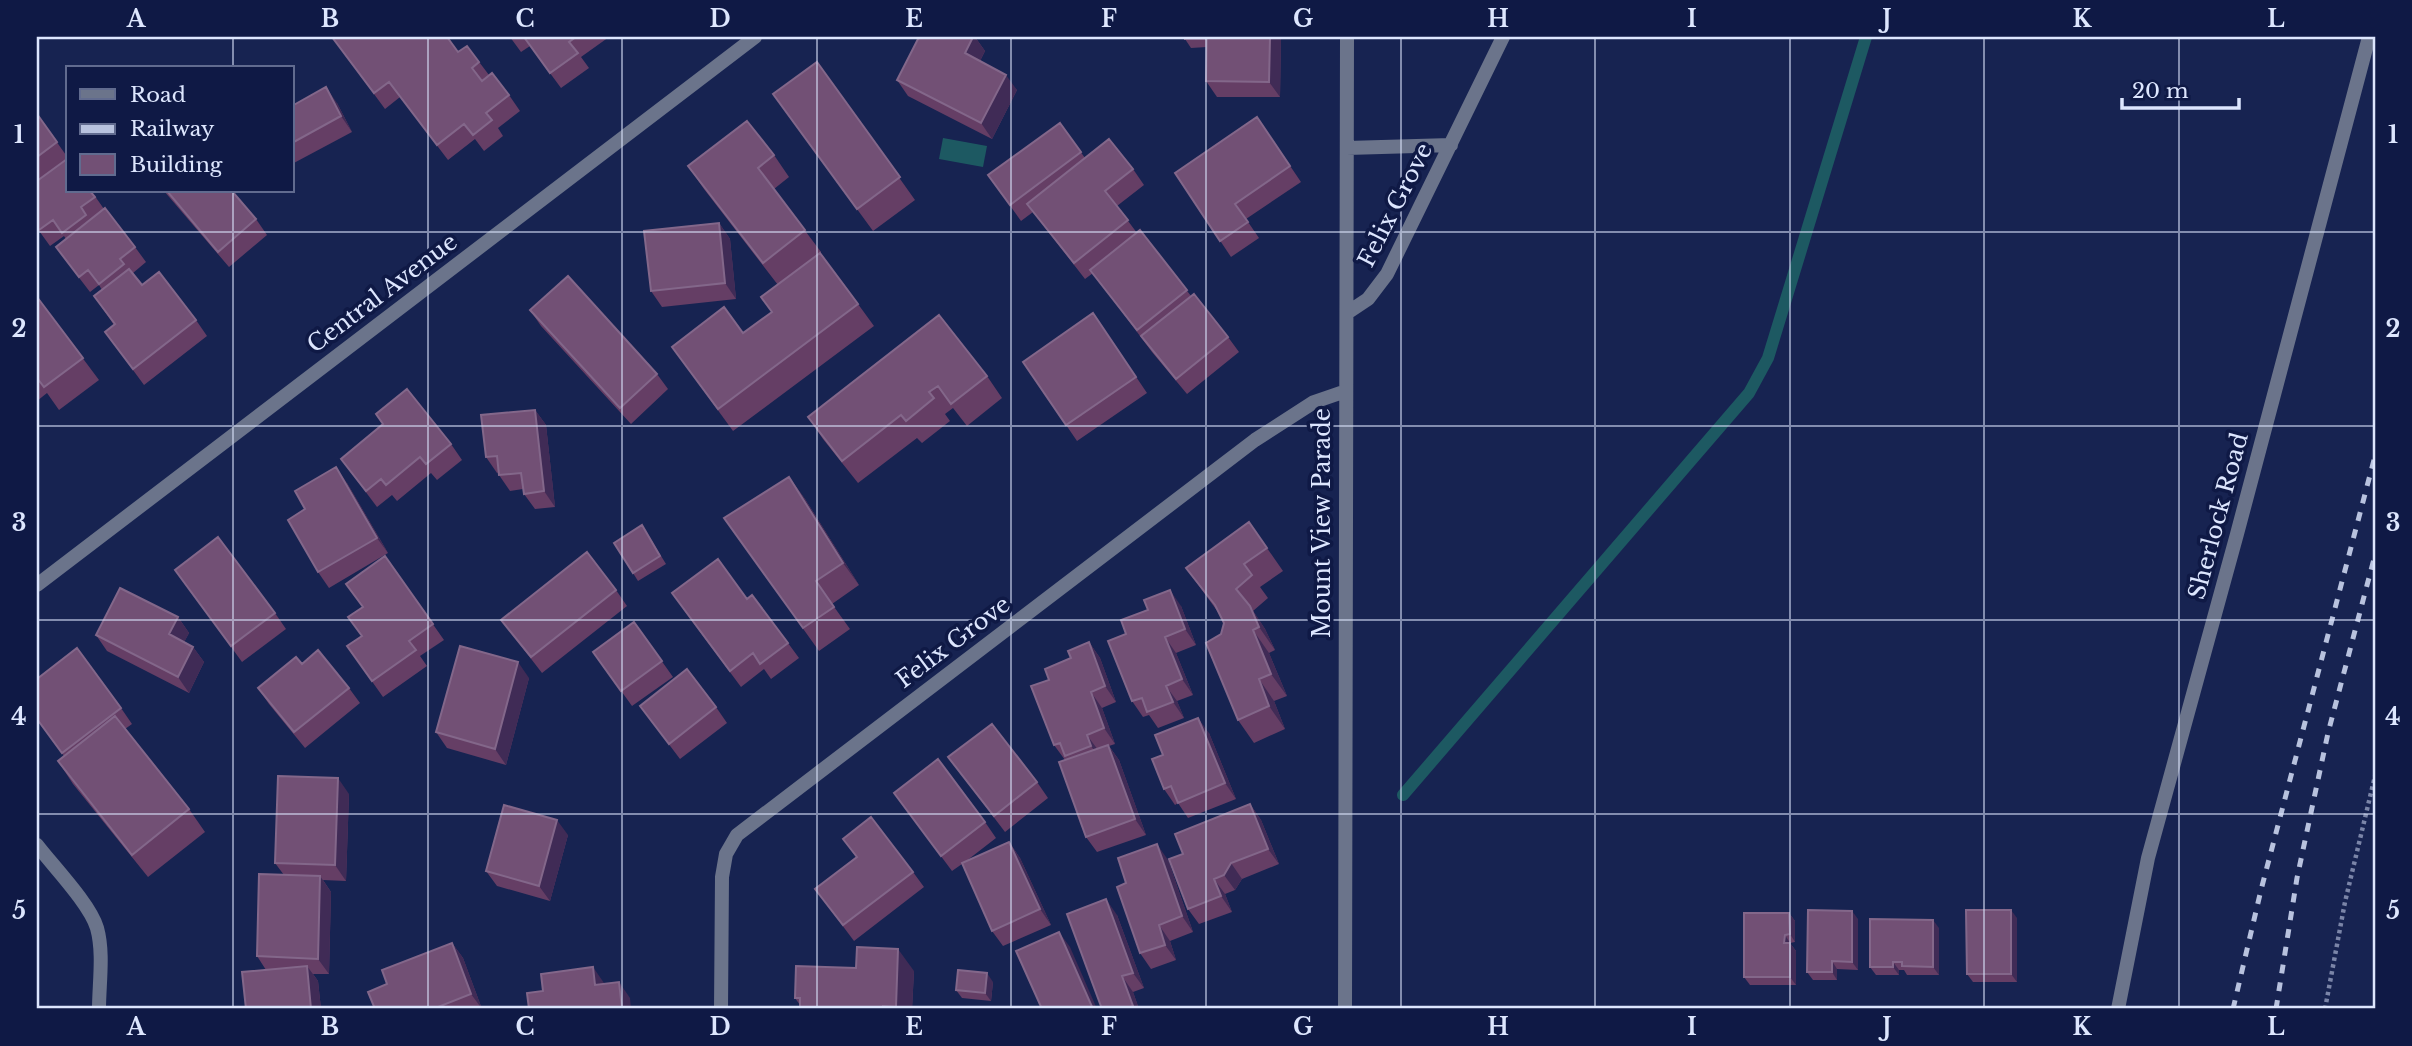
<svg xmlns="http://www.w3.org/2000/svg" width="2412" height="1046" font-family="'Libre Baskerville',serif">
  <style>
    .water { fill: #1d5962 }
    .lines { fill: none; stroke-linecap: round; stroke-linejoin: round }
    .stream { stroke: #1d5962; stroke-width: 12 }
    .path { stroke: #7b85a8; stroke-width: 4.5; stroke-dasharray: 3.5 3.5; stroke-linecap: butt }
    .minor { stroke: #6b748b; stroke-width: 14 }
    .rail { stroke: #b8c2de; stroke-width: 5; stroke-dasharray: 9 9; stroke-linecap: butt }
    .wall { fill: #653e65 }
    .shaded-wall { fill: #402b56 }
    .building { fill: #725075; stroke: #83678a; stroke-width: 2 }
    .grid { fill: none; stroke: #dde6fe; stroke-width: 2; stroke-opacity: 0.55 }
    .labels { text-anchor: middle; stroke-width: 7; stroke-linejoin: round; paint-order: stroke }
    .street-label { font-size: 23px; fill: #dde6fe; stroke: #0f1945 }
    .neatline { fill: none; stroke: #dde6fe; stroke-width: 2.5 }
    .grid-label { font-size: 23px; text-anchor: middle; font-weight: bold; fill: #dde6fe }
  </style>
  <rect width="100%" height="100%" fill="#172351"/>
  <path class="water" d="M943 138 987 146 983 167 939 159Z"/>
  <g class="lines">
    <path class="stream" d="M1403 795 1749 393 1768 358 1866 37"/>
    <path class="path" d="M2325 1009 2345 902 2375 776"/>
    <path class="minor" d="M1347 148 1451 145
      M1347 313 1368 299 1387 274 1503 37
      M37 585 755 37
      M37 845C53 866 90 904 97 928 104 953 99 984 99 1009
      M721 1009 722 877 726 854 737 835 1255 440 1314 402 1346 391
      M1345 1009 1347 37
      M2118 1009 2148 858 2237 534 2369 37"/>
    <path class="rail" d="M2233 1009 2261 890 2375 456
      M2276 1009 2297 878 2328 733 2375 555"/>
  </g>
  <path class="wall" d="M332 37 458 52 467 46 489 75 509 95 520 111 498 128 503 136 484 151 475 139 448 160 400 97 385 109Z
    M510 37H609L581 57 589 68 561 88 530 46 521 52Z
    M919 37H975L985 51 980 61 1017 90 992 139 908 96 897 80Z
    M1281 37 1280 97H1217L1206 81 1207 47 1191 48 1185 39Z
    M817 62 915 200 873 231 789 116Z
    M337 103 352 132 292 164V106Z
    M37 114 104 209 135 247 146 262 133 273 142 285 196 320 207 336 144 385 105 332 114 325 94 296 102 290 99 285 90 292 67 262 56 247 66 239 64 236 50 246 37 228Z
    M1257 117 1301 182 1246 219 1259 238 1231 257 1175 173Z
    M1060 123 1085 158 1133 169 1144 185 1117 206 1137 233 1140 230 1191 296 1228 337 1239 352 1187 394 1152 352 1093 273 1085 279 1033 212 1021 221 988 175Z
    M774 155 789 177 774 189 821 252 802 267 858 304 874 326 733 431 672 347 743 333 772 312 778 285 704 189 688 166Z
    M164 191H232L256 219 267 235 229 267Z
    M719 223 730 239 736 299 662 307 651 291Z
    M37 297 99 380 59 410 47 393 37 401Z
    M530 310 657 374 668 389 631 424 541 326Z
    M1093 313 1147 393 1077 441 1023 362Z
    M939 315 987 376 1002 398 967 426 953 408 945 414 950 421 922 443 917 438 858 483 823 439 808 417Z
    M535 410 546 425 555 507 535 509 524 494 523 489 510 491 499 475V472L497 473 486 457Z
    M376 414 451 444 462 460 437 480 431 473 397 501 392 495 377 507 341 459 383 425Z
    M789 477 805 499 859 585 832 604 850 629 819 651 724 518Z
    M347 483 388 553 329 588 318 572 305 509Z
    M1249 522 1283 571 1260 587 1268 598 1253 611 1265 629 1275 650 1269 653 1287 696 1274 701 1285 729 1254 743 1238 720 1221 634 1224 623 1218 612 1186 568Z
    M642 525 666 564 638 581 633 573Z
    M385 556 444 640 420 656 427 666 383 697 347 646 362 636V607Z
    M186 585 275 613 286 629 242 662Z
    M616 590 627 606 542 673 501 620Z
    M747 599 788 643 799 658 771 679 764 669 741 687 683 609Z
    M1181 606 1196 645 1176 653 1193 695 1177 701 1184 718 1158 728 1149 715 1143 717 1132 701 1126 634Z
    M178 617 189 633 184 642 193 647 204 662 189 693 107 651 96 635Z
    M634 622 673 677 632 706 593 652Z
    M1089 642 1100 658 1116 702 1102 708 1115 744 1109 746 1119 760 1146 835 1097 852 1086 837 1065 760 1054 745 1049 680Z
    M529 678 506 765 447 748 436 732Z
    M37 679 121 708 132 724 125 729 189 809 205 832 148 877 73 784 58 761 64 756 37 720Z
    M258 688H349L360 703 305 748 269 704Z
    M640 706 716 707 727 723 680 759Z
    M1209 733 1236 799 1188 818 1178 803 1175 805 1164 789 1163 755Z
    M948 757 1037 782 1048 798 1005 832Z
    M894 793 985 822 996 838 965 862 1009 842 1020 858 1051 925 1003 946 992 931 962 864 952 871Z
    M349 794 346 881 323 880 331 892 329 974H313L318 981 321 1009H246L266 970 257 956 284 875 275 863Z
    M1250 804 1261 820 1279 864 1242 879 1235 890 1225 894 1232 912 1199 924 1188 909 1183 854Z
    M568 835 550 901 497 886 486 871Z
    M843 839 913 872 924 887 854 941 815 889 856 857Z
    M1168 860 1193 932 1170 941 1176 960 1151 969 1140 953 1126 883Z
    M1789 913 1795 921V942L1790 943 1796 951V985H1750L1744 977Z
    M1117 915 1144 988 1133 992 1139 1009H1102Z
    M2017 918V982H1973L1967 974Z
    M1858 919V970L1837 969V980H1813L1807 972Z
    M1939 928V975H1907L1904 970H1899V975H1876L1870 967Z
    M452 943 463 958 482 1009H375L387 984Z
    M914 971 912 1009H800V1005L795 998Z
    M993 982 991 1001 962 998 956 990Z"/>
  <path class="shaded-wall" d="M973 37H975L985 51 976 69 965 53Z
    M1270 37H1281L1280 97 1269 82Z
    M1006 75 1017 90 992 139 981 123Z
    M326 87 337 103 352 132 341 116Z
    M719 223 730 239 736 299 725 283Z
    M535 410 546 425 555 507 544 491Z
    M336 467 347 483 388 553 377 538Z
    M789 477 805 499 859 585 843 563Z
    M1170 590 1181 606 1196 645 1185 629Z
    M1250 606 1265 629 1275 650 1259 627Z
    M178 617 189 633 180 650 169 634Z
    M1253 630 1269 653 1287 696 1271 674Z
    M1165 637 1176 653 1193 695 1182 679Z
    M1089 642 1100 658 1116 702 1105 686Z
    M193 647 204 662 189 693 178 677Z
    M518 662 529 678 506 765 495 749Z
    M1259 679 1274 701 1285 729 1269 706Z
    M1166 686 1177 701 1184 718 1173 702Z
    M1091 692 1102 708 1115 744 1104 728Z
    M1198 718 1209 733 1236 799 1225 783Z
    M1087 735 1098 750 1102 762 1091 746Z
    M1108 745 1119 760 1146 835 1135 819Z
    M338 778 349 794 346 881 335 865Z
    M1250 804 1261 820 1279 864 1268 849Z
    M557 820 568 835 550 901 539 886Z
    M1009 842 1020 858 1051 925 1040 909Z
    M1157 844 1168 860 1193 932 1182 916Z
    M1231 863 1242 879 1235 890 1224 875Z
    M320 876 331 892 329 974 318 959Z
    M1214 879 1225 894 1232 912 1221 896Z
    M1106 899 1117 915 1144 988 1133 973Z
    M2011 910 2017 918V982L2011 974Z
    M1852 911 1858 919V970L1852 962Z
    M1789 913 1795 921V942L1790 934Z
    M1933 920 1939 928V975L1933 967Z
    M1159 925 1170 941 1176 960 1165 945Z
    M1059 932 1070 947 1097 1009H1093Z
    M1785 935 1790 943H1784Z
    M452 943 463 958 482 1009 471 994Z
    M1790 943 1796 951V985L1790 977Z
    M898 949 914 971 912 1009H898L896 1007Z
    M1832 961 1837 969V980L1832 972Z
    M1893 962 1899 970V975L1893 967Z
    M307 966 318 981 321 1009H311Z
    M593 967 604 983 606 1001 595 985Z
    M987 973 993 982 991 1001 985 993Z
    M1122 976 1133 992 1139 1009H1135L1133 1006Z
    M619 982 630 998 631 1009H622Z"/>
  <path class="building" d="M332 37H447L458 52 467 46 479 62 472 68 482 81 492 73 509 95 486 113 492 120 473 135 464 124 437 145 389 82 374 93Z
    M524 37H576L569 42 578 53 550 73Z
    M919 37H973L965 53 1006 75 981 123 897 80Z
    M1185 37H1205V39H1185Z
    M1207 37H1270L1269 82 1206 81Z
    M817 62 900 177 857 209 773 94Z
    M326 87 341 116 292 143V106Z
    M37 114 57 142 37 157Z
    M1257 117 1290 166 1235 204 1248 222 1220 241 1175 173Z
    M747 121 774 155 758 168 805 230 763 263 688 166Z
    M1060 123 1081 152 1010 205 988 175Z
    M1109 139 1133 169 1105 191 1128 220 1074 263 1027 204Z
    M67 159 68 160V191H90L95 197 81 207 86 215 62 233 53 220 39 230 37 228V181Z
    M167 191H232L256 219 218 252Z
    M105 208 135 247 120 259 124 264 99 284 88 270 79 277 56 247Z
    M719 223 725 283 651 291 644 231Z
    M1140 230 1187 290 1137 330 1090 270Z
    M820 253 858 304 718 409 672 347 724 307 743 333 772 312 761 297Z
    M129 269 142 285 159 272 196 320 133 369 105 332 115 324 94 296Z
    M568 276 657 374 620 408 530 310Z
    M1194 294 1228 337 1176 379 1141 336Z
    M37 297 83 358 44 387 37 378Z
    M1093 313 1136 377 1066 425 1023 362Z
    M939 315 987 376 951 404 938 386 929 392 934 398 906 421 901 415 842 461 808 417Z
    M407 389 451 444 426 464 420 457 386 485 381 479 366 491 341 459 383 424 376 414Z
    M535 410 544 491 524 494 521 473 499 475 497 456 486 457 481 415Z
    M336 467 377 538 318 572 288 520 305 509 295 491Z
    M789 477 843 563 816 581 834 607 803 628 724 518Z
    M1249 522 1267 548 1244 564 1252 575 1236 589 1250 606 1259 627 1253 630 1271 674 1259 679 1269 706 1238 720 1206 643 1221 634 1224 623 1215 605 1186 568Z
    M642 525 660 556 633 573 614 543Z
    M218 537 275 613 231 646 175 570Z
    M587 552 616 590 531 657 501 620Z
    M385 556 433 624 409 641 416 650 372 681 347 646 362 636 348 617 363 607 346 584Z
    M718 559 747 599 752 595 788 643 760 664 753 653 730 671 672 593Z
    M120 588 178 617 169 634 193 647 178 677 96 635Z
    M1170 590 1185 629 1165 637 1182 679 1166 686 1173 702 1147 712 1142 698 1132 701 1108 641 1126 634 1121 620 1148 610 1144 600Z
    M634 622 662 661 621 691 593 652Z
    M1089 642 1105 686 1091 692 1104 728 1087 735 1091 746 1065 756 1060 743 1054 745 1031 686 1049 680 1045 669 1071 658 1068 651Z
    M460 646 518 662 495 749 436 732Z
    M77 648 121 708 62 753 37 719V679Z
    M318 650 349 688 294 732 258 688 296 657 302 664Z
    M687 669 716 707 669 744 640 706Z
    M115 716 189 809 132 855 58 761Z
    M1198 718 1225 783 1178 803 1171 786 1164 789 1152 759 1163 755 1155 735Z
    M992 724 1037 782 994 816 948 757Z
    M1108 745 1135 819 1086 837 1059 762Z
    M938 759 985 822 941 856 894 793Z
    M278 776 338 778 335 865 275 863Z
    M1250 804 1268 849 1231 863 1224 875 1214 879 1221 896 1188 909 1169 859 1183 854 1175 834Z
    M504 805 557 820 539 886 486 871Z
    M871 817 913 872 843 925 815 889 857 857 843 839Z
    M1009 842 1040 909 992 931 962 863Z
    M1157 844 1182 916 1159 925 1165 945 1140 953 1117 887 1126 883 1118 858Z
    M259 874 320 876 318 959 257 956Z
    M1106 899 1133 973 1122 976 1133 1006 1125 1009H1102L1067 914Z
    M1808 910 1852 911V962L1832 961V972H1807Z
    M1966 910H2011V974H1967Z
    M1744 913H1789L1790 934 1785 935 1784 943H1790V977H1744Z
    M1870 919 1933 920V967L1902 966V962H1893V967H1870Z
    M1059 932 1093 1009H1042L1016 951Z
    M452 943 471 994 433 1009H375L368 992 387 984 382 970Z
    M857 947 898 949 896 1007 883 1006V1009H800V998H795L796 966 856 968Z
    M307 966 311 1009H246L242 972Z
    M593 967 595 985 619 982 622 1009H529L527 993 543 991 541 974Z
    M958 970 987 973 985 993 956 990Z"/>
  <path class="grid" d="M233 37V68M428 37V1009M622 37V1009M817 37V1009M1011 37V1009M1206 37V1009M1401 37V1009M1595 37V1009M1790 37V1009M1984 37V1009M2179 37V1009M233 191V1009M37 232H2375M37 426H2375M37 620H2375M37 814H2375"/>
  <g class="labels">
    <g class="street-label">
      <text transform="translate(1395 205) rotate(-63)" y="8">Felix Grove</text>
      <text transform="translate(382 293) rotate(-37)" y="8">Central Avenue</text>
      <text transform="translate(2218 516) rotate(-75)" y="8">Sherlock Road</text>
      <text transform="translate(1322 523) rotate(-90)" y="8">Mount View Parade</text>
      <text transform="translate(953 642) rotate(-37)" y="8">Felix Grove</text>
    </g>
  </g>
  <rect width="2412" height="1046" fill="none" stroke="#0f1945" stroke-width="77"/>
  <rect x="66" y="66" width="228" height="126" fill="#0f1945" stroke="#616b8f" stroke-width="2"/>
  <rect x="80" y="89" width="35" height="10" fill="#6b748b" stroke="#616b8f" stroke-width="2"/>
  <text x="130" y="102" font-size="21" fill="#dde6fe">Road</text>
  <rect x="80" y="124" width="35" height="10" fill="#b8c2de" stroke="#616b8f" stroke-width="2"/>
  <text x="130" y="136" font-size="21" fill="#dde6fe">Railway</text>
  <rect x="80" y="154" width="35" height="21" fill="#725075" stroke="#616b8f" stroke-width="2"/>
  <text x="130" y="172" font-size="21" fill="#dde6fe">Building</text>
  <path d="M2122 98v10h117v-10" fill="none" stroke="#dde6fe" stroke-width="3.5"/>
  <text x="2132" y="98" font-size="21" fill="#dde6fe" stroke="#0f1945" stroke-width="5" paint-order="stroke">20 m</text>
  <rect x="38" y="38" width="2336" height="969" class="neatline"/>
  <g class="grid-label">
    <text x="136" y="27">A</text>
    <text x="330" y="27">B</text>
    <text x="525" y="27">C</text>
    <text x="720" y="27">D</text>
    <text x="914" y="27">E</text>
    <text x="1109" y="27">F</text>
    <text x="1303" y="27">G</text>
    <text x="1498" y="27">H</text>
    <text x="1692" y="27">I</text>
    <text x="1887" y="27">J</text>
    <text x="2082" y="27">K</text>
    <text x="2276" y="27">L</text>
    <text x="19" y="143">1</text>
    <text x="2393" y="143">1</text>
    <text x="19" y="337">2</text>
    <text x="2393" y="337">2</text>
    <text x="19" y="531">3</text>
    <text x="2393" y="531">3</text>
    <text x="19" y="725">4</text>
    <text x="2393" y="725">4</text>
    <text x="19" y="919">5</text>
    <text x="2393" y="919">5</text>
    <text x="136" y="1035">A</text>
    <text x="330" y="1035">B</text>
    <text x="525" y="1035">C</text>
    <text x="720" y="1035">D</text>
    <text x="914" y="1035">E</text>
    <text x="1109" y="1035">F</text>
    <text x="1303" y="1035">G</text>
    <text x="1498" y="1035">H</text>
    <text x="1692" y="1035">I</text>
    <text x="1887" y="1035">J</text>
    <text x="2082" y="1035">K</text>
    <text x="2276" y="1035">L</text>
  </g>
</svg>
